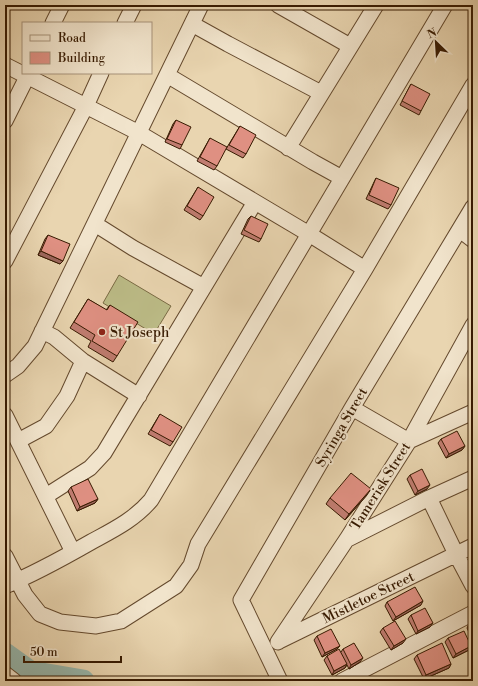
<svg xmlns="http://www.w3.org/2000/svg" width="478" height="686" font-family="'Libre Bodoni',serif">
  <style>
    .green { fill: #bcbc87; stroke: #7a6b44 }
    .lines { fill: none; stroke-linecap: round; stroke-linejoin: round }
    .river { stroke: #97b8ae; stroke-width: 23 }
    .street-casing { stroke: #64492d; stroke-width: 17 }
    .street { stroke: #f1e4cc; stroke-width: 15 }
    .wall { fill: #c07c70; stroke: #371a01 }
    .shaded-wall { fill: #9c655b; stroke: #371a01 }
    .building { fill: #df9082; stroke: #371a01 }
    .poi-dot { fill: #8f2418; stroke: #f1e4cc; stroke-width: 1.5 }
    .labels { text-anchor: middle; stroke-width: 4; stroke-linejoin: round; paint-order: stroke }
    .poi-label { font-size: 14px; fill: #371a01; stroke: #f1e4cc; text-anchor: start }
    .street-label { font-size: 14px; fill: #371a01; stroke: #f1e4cc }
  </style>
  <rect width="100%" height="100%" fill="#e9d5b0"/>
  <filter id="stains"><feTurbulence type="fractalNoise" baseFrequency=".005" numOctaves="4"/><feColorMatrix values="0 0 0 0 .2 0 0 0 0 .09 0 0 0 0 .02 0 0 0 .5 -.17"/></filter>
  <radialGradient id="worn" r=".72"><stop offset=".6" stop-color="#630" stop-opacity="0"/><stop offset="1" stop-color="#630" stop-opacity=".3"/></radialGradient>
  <path class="green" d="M119 275 171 306 154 334 103 303Z"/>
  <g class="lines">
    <path class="river" d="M5 654 30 672 83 681"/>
    <g class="street-casing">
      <path id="street" d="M278 5 350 46
        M53 23 62 5
        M125 23 134 5
        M192 24 228 44 321 93
        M5 65 139 133 309 234 365 269
        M167 75 313 162 342 178
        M5 121 29 73
        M288 148 376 5
        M95 224 133 248 204 287
        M460 230 473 240
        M5 261 86 106 101 73
        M42 331 54 337 83 361 139 396
        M5 375 18 366 35 346 201 5
        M352 408 409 441 473 412
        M5 415 73 552
        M18 441 46 426 67 396 83 361
        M46 496 90 468 104 453 255 202
        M429 498 456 554 473 586
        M348 539 429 498 473 478
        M5 556 25 595 40 614 60 622 96 626 121 621 176 586 191 565 198 544 365 269 473 85
        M5 586C34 574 63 558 91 542 113 530 134 520 151 500L445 5
        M279 641 473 546
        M278 642 347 539 409 441 473 325
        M5 674 14 681
        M280 681 241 600 352 408 473 207
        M342 681 473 613"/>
    </g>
    <use href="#street" class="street"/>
  </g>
  <path class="wall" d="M411 84 421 111 419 115 400 105Z
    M176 120 182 145 180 149 165 142 173 124Z
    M240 126 246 154 243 158 226 149Z
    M210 138 217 166 214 170 197 161Z
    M376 178 391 205 388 209 366 199 374 182Z
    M198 187 203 216 200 220 184 210Z
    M251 216 261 239 259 242 241 234 248 219Z
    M48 235 60 264 38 255 45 239Z
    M88 299 106 310 110 305 117 356 113 362 88 347 91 341 70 328Z
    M160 414 173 442 170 446 148 434Z
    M473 425V432L471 428Z
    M441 439 465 446 462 450 446 458 438 443Z
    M410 475 427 489 415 495 407 479Z
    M71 487 98 499 95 503 77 511 68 491Z
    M367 495 345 520 326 504 330 498Z
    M387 602 421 605 393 621 385 606Z
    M411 615 430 627 416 634 408 619Z
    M473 622V641L467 628 469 624Z
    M383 628 403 643 391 650 380 632Z
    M317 636 340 646 337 649 322 657 314 640Z
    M448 638 471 646 469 650 453 658 445 642Z
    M343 649 360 662 349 669 347 665 345 668 332 675 324 660 327 656 341 652Z
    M417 655 451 664 449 668 424 679 414 659Z"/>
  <path class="shaded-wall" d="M41 251 63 261 60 264 38 255Z
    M465 446 462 450 446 458 449 454Z
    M430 485 427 489 415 495 418 491Z
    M371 489 367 495 345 520 349 514Z
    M98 499 95 503 77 511 80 507Z
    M423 601 421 605 393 621 396 617Z
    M433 623 430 627 416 634 418 631Z
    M406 639 403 643 391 650 394 646Z
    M340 646 337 649 322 657 325 653Z
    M471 646 469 650 453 658 456 654Z
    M363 658 360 662 349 669 351 665Z
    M347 664 345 668 332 675 334 671Z
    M451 664 449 668 424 679 426 675Z"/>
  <path class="building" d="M411 84 430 94 421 111 402 101Z
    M176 120 191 127 182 145 167 139Z
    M240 126 256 135 246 154 229 145Z
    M210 138 227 147 217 166 200 157Z
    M376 178 399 188 391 205 369 195Z
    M198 187 214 197 203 216 187 206Z
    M251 216 268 224 261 239 244 230Z
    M48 235 70 244 63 261 41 251Z
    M88 299 107 310 110 305 138 322 117 356 92 341 95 335 74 322Z
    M160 414 182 427 173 442 151 430Z
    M457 431 465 446 449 454 441 439Z
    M422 469 430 485 418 491 410 475Z
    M351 473 371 489 349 514 330 498Z
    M88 479 98 499 80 507 71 487Z
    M415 587 423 601 396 617 387 602Z
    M425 608 433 623 418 631 411 615Z
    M395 621 406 639 394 646 383 628Z
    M473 622V632L469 624Z
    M331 629 340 646 325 653 317 636Z
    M464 631 471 646 456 654 448 638Z
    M354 643 363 658 351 665 343 649Z
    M442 643 451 664 426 675 417 655Z
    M339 649 347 664 334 671 327 656Z"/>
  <circle class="poi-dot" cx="102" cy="332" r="4"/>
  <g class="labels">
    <g class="poi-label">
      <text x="110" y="337">St Joseph</text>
    </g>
    <g class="street-label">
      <text transform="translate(341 427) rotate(-60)" y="5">Syringa Street</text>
      <text transform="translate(380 486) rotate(-58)" y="5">Tamerisk Street</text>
      <text transform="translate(368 597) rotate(-26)" y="5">Mistletoe Street</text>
    </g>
  </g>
  <rect width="478" height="686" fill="none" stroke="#e9d5b0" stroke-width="20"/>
  <rect x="6" y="6" width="466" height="674" fill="none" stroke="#371a01" stroke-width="2"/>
  <rect x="10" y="10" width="458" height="666" fill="none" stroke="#371a01"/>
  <rect x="22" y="22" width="130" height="52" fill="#f1e4cc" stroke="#a7937b"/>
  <rect x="30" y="35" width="20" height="6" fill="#f1e4cc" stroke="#a7937b"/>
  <text x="58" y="42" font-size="12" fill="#371a01">Road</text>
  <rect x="30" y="52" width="20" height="12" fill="#df9082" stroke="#a7937b"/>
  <text x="58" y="62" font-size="12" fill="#371a01">Building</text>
  <g transform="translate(436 42) rotate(335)" stroke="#f1e4cc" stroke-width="3" paint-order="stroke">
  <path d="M0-3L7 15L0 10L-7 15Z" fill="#371a01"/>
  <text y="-6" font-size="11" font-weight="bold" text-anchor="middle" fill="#371a01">N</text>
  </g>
  <path d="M24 656v6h97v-6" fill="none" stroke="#371a01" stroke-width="2"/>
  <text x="30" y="656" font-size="12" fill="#371a01" stroke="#f1e4cc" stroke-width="3" paint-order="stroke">50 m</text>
  <rect width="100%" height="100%" filter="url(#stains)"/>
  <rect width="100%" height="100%" fill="url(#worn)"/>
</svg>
